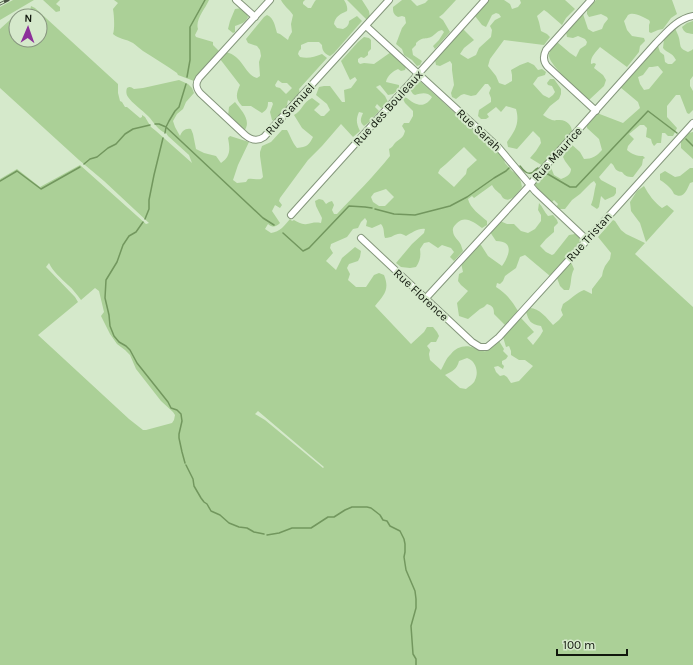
<svg xmlns="http://www.w3.org/2000/svg" width="693" height="665" font-family="Karla,sans-serif">
  <style>
    .green { fill: #abd097; fill-rule: evenodd }
    .lines { fill: none; stroke-linecap: round; stroke-linejoin: round }
    .stream { stroke: #72975e; stroke-width: 1.5 }
    .minor-casing { stroke: #84967b; stroke-width: 8 }
    .minor { stroke: #fff; stroke-width: 6 }
    .rail-casing { stroke: #475141; stroke-width: 3 }
    .rail { stroke: #d5e9cb; stroke-width: 1.5; stroke-dasharray: 4.5; stroke-linecap: butt }
    .labels { text-anchor: middle; stroke-width: 4; stroke-linejoin: round; paint-order: stroke }
    .street-label { font-size: 12px; fill: #11180d; stroke: #d5e9cb }
  </style>
  <rect width="100%" height="100%" fill="#d5e9cb"/>
  <path class="green" d="M13 0H34L0 20V7Z
    M43 0H60L56 4 60 7V11L56 12Z
    M114 0H209C205 9 195 20 198 29L195 35 196 37 213 42V45L219 51 195 78 194 81 178 75 177 73C166 65 154 58 143 51 139 48 136 45 133 43 126 39 119 39 113 34 115 28 114 15 113 9L118 3Z
    M281 0H305L303 2V4L308 8H311L315 1 316 0H344C346 3 348 7 347 11 340 14 335 17 334 24L337 28 343 29C347 27 349 25 349 21L357 16 362 21 334 53 330 56C325 54 322 51 322 45L319 42H308L301 45V49L299 51 298 54 300 57C308 59 314 57 322 54L327 58 299 89 300 94 293 103 288 100 286 110 276 122 272 120 270 112 273 104 272 102H268C268 107 267 110 262 113L251 106H242C235 99 236 94 240 85L220 59 226 52C243 56 244 74 257 78L260 76 259 62 261 56 260 50 257 46 248 43 246 39 264 17 267 15C274 18 275 26 277 33L280 34 288 40 289 37 292 32 291 24 293 15C289 9 283 5 281 0ZM278 80 282 83H287L292 88 286 94 280 88 276 87 275 85Z
    M347 0H362L369 11 370 17 367 20Z
    M402 0H411L417 6 425 3 428 0H456L443 14 439 17 443 20 450 32 435 49 433 46 439 40 444 32 442 30C437 31 436 34 431 37 424 40 424 36 416 43V45L412 49 413 55 422 61 420 65 417 66 412 60 404 55 402 49 396 44 402 28 406 23 405 17 402 16 398 17C393 14 393 12 393 7L397 4Z
    M489 0H504L510 4 512 9 518 7 521 3 520 0H565L575 9 566 18 562 25 547 12 544 10 537 16 539 22 541 31 547 34 550 37 544 45 504 40 490 59 488 66 496 76 499 83 505 85 512 81V75L511 70 520 65 528 62 534 65 538 70 542 69 546 72 545 75 538 77 533 84 543 95 549 98 553 95 555 92 552 86 548 85 547 83 550 79H554L561 89V94L559 99 550 106 543 115C546 117 549 119 552 120 557 121 553 120 558 120 567 119 573 126 572 134L543 166 530 158 536 151 541 143 540 138 533 131 517 149 508 147 507 142C515 131 520 123 516 109L506 106 501 112 496 107 487 114 489 117 486 119H481L478 116 479 110 491 102V98L489 93 491 88 488 84H485L476 95 471 96 464 94 461 95 456 99 452 97 451 93 454 85 452 70V64L450 61 440 66 436 65 435 60 463 29 474 40 464 48 460 54 468 59 476 55 479 48 491 37 492 30 490 26 495 20 501 17 499 14 496 13 492 15 486 27 482 25 475 16Z
    M596 0H672L677 14 671 18 663 29 658 30 651 33 649 32V25L650 22 649 20C644 18 634 11 628 15 628 15 625 20 624 21L627 30 632 36 644 38 645 41 640 46 639 52 627 67 600 47C596 52 590 57 591 64L594 63 596 64 594 68 603 75 606 80 604 86 589 100C580 92 550 66 549 56 549 50 554 46 557 42L570 53 576 57 580 49 586 45 587 42 585 39 578 36 573 38 567 37 566 32 583 14 588 29 593 32 602 29 604 24 608 19 607 17 601 14 589 17 587 14V10Z
    M31 6 35 8 118 84V93L120 101 122 102 125 107H127L140 118 142 117V115L145 117 151 127 156 131 192 163 189 155 168 136 166 133C158 131 154 122 148 116 142 110 132 103 128 97 126 94 126 91 127 88 130 86 131 87 134 89L143 88 179 80 188 84 192 88 194 93 186 102 183 109 177 114 173 121 175 127 180 136C182 131 185 128 191 129L193 134 196 149 204 153 216 156 221 163C231 156 230 149 228 138L230 136 249 142 238 165 233 180 237 183 246 182 248 179C253 178 256 180 261 179L263 177 260 156V152L262 146 271 142 282 130H287C291 137 292 142 297 148 307 147 309 145 313 137L302 128 294 115C302 111 303 102 312 98L320 104 314 110 321 116H324L330 110 327 104 316 95 319 87 324 86H330L342 102H345L344 90 351 88 357 80 355 77 350 80 341 61 358 42 364 37 369 38 371 40V49L368 52V55L364 58 361 57 358 59V62L360 64 364 63 374 64 391 52 406 67 405 70 401 71 398 69C393 71 387 76 386 82L399 85V89L393 94 388 95 380 85 376 87 385 96 388 102 385 107 381 108 377 104 375 107 379 111 368 123 364 126C359 122 361 118 363 113L359 112C356 119 356 123 360 131L353 137 341 124 322 146 308 160 280 198 279 201 282 205 280 208 275 205 272 211 280 223C276 227 273 228 268 224L265 229 271 233C280 232 285 225 290 219L292 221 294 220C298 222 302 225 307 224 313 223 314 222 321 223L322 218 316 206 315 201 319 199 323 200 326 204 329 202 332 201 334 205 332 210 334 214H337C355 195 374 176 390 156L389 149C393 147 393 145 396 142 402 137 403 138 405 131L402 126 404 123H409L413 116V111L405 103 403 99 405 97C409 99 410 101 414 103 422 107 428 104 432 97 427 92 422 93 415 95L413 94 409 88 417 82H421L503 157 505 163 512 171 518 175 521 182 522 187C518 192 511 204 503 198 502 197 501 194 499 193 496 190 494 189 492 185L474 198 472 196 468 199C470 208 480 215 487 221V225L482 228C474 222 465 215 457 223 455 225 452 228 453 231 453 237 459 240 461 245 461 245 463 251 463 251L454 261 450 257 454 252 451 248 442 245 438 248 429 242 424 243 420 249C421 257 420 261 416 267L410 268 401 267 396 263 412 244 424 233 425 229C418 228 412 233 406 236 396 230 395 238 385 238 383 232 385 229 381 224L372 228 366 226 367 221 365 218 361 222 358 228 353 229 347 237 331 244 330 248 333 253 326 261 336 270 342 258 355 247 361 251 360 257 358 261 349 264 347 268 350 274 348 280 356 287H366L374 275 379 273 384 275C390 290 384 295 375 306L411 344 424 332 427 327H433L437 332 439 336 436 342H431L427 346 430 350 429 354 430 360 441 370C444 365 446 358 451 354 456 347 466 344 474 348 478 349 482 352 486 351 491 349 496 344 499 341L504 349 503 351 508 356 506 359 502 361V364L504 366 503 369 498 366 494 367 496 372 500 376 504 375 507 377 511 383 519 381 533 366 525 360H519L511 355V351L509 346 506 347 503 337 521 318 534 332 527 338 533 345 540 336 543 331 541 326C530 324 529 321 526 312L530 308C539 308 547 318 553 325L559 320 563 315 561 310 563 304C571 299 576 293 584 290L592 294V289L602 276 603 271 605 266 610 259 611 253 598 237 613 220 615 221 621 230 626 234 645 243 635 254 693 307V665H0V179L17 169 40 187 80 165 146 224 149 223 104 181 79 160 0 88V29L11 19 18 15H20L25 11H30ZM16 16H40V40H16ZM464 147 477 160 467 169 466 174 454 187 438 173 440 169 446 164ZM386 189 394 197 385 206H379L373 202 371 197 374 193ZM49 263C53 272 61 278 68 285 73 289 77 295 81 300L95 288 99 291 104 312 101 316 110 334 117 344 125 350 130 355 136 369 161 401 173 412 175 415 174 420 172 423 146 430H143L129 419 38 335 78 302 75 297 48 269 46 267ZM467 358C476 361 479 372 475 380 474 384 468 387 466 389L460 388 445 375C453 371 457 369 459 361ZM258 411 324 467 323 468 265 420 255 414Z
    M242 8 247 14 248 17C245 23 241 24 235 26V32L233 33 228 29 230 21 235 9Z
    M693 21V34C687 33 684 33 682 27L687 23Z
    M675 28C676 31 678 34 679 38 681 47 679 48 688 52L692 50 693 49V76L690 80V86L693 91V110L689 114 687 113 680 95H676L667 106V117L677 128 673 136H668L665 133H662L661 143H657L654 146 652 143 651 139 646 137 647 128 644 125H640L629 134 634 139 628 146 627 150C632 154 636 156 643 156L645 158 643 159 642 165 633 177C627 177 625 176 622 172 613 171 616 166 611 163L599 177 601 180 616 188V193L614 196 605 200 601 196 599 207 597 209 591 205C594 198 594 191 596 184L594 181 591 183 580 194 572 200 565 209H559L556 208 558 204 554 200 551 203C546 199 540 194 536 189 532 183 545 170 550 165L554 175 561 179C566 177 571 175 571 169L565 161 563 157 565 153 564 149 570 143 580 152 584 159C592 159 597 156 602 150L599 139 587 128V124L597 113 623 123 640 108 638 102 620 87 658 46 660 52 664 55 665 62 668 64H672L676 60C672 52 668 54 663 48L664 39ZM658 66 663 72 649 89 644 90 640 84 638 77 643 75 649 67H652Z
    M235 102C242 111 252 121 244 131L228 116 229 107Z
    M693 132V159L681 148V140L688 133Z
    M690 168H693V182L690 183C687 189 684 200 674 194 673 192 672 190 670 188 667 185 664 182 660 180V174L665 171 675 177 680 176Z
    M644 186C649 195 654 202 662 208L667 205 674 211 646 242 640 223 631 211 630 202 637 191Z
    M539 203C543 207 544 212 548 216L553 215 557 220 558 223 554 227V232L546 239 540 246 546 252 552 255 554 254 569 235 575 234C579 237 581 238 579 243L550 276 525 255 520 257 516 268 505 276 503 281 500 284 497 283 496 287C506 293 512 301 518 311L505 325 494 314C494 308 493 306 487 304L484 307 480 309 468 319 459 316 457 303 468 291 461 285 458 281 459 274 463 272 461 263 478 245H481L488 256 502 266C509 256 515 241 496 241L490 232 500 221 507 224H514L521 231 528 233 535 229 541 221V215L538 210Z
    M571 262 574 269C570 277 572 282 569 290H564L560 286 557 278Z"/>
  <g class="lines">
    <path class="stream" d="M187 77 190 60V27L205 0
      M155 124H159L166 127 263 218 274 225
      M165 133 166 127 169 121 175 111 179 107 186 84
      M686 139 693 146
      M84 164 90 159 97 157 108 148 116 144 125 134 133 129 150 125
      M520 166C523 170 528 176 533 172 535 170 536 169 538 168
      M546 173 570 187H576L648 111 677 133
      M0 181 17 171 41 189 80 167
      M375 209 394 214 415 215 450 206 467 197 494 178 506 171 509 168
      M145 219 149 209V200L154 175 163 138
      M143 222 136 232 129 236 123 245 117 262 106 280 105 298 109 315 110 326 114 336 119 342 126 346 130 350 137 363 168 402 171 408 177 410 181 414 182 421 179 434V438L182 452 185 463
      M283 233 303 251 309 248 349 206 365 207 372 208
      M186 465 193 479 194 486 201 498 204 502 207 504 211 511 220 515 229 523 239 527 247 528 254 532 264 534
      M267 535 279 533 292 528H311L328 517H334L345 510 352 507H367L371 508 380 515 383 520 387 521 390 526 400 531 404 539 405 544V552L404 557 406 570 415 591 416 599V608L411 626 413 654 416 659V665"/>
    <g class="minor-casing">
      <path id="minor" d="M236 0 255 17
        M270 0 199 78C195 84 196 88 200 93L245 135C251 140 257 142 264 137L389 0
        M591 0 546 50C543 56 543 61 547 66L596 111
        M366 26 498 147 530 185 535 191 587 240
        M291 215 485 0
        M361 238 472 342 480 347H487L499 337 587 240 693 123
        M426 298 530 185 536 177 656 43C667 32 677 19 693 16"/>
    </g>
    <use href="#minor" class="minor"/>
    <g class="rail-casing">
      <path id="rail" d="M0 4 8 0"/>
    </g>
    <use href="#rail" class="rail"/>
  </g>
  <g class="labels">
    <g class="street-label">
      <text transform="translate(388 108) rotate(-48)" y="4">Rue des Bouleaux</text>
      <text transform="translate(290 109) rotate(-47)" y="4">Rue Samuel</text>
      <text transform="translate(479 130) rotate(43)" y="4">Rue Sarah</text>
      <text transform="translate(557 154) rotate(-48)" y="4">Rue Maurice</text>
      <text transform="translate(589 237) rotate(-48)" y="4">Rue Tristan</text>
      <text transform="translate(421 295) rotate(43)" y="4">Rue Florence</text>
    </g>
  </g>
  <g transform="translate(28 28) rotate(2)"><circle r="19" fill="#d5e9cb" stroke="#87957f"/>
  <path d="M0-3L7 15L0 10L-7 15Z" fill="#8c309a"/>
  <text y="-6" font-size="11" font-weight="bold" text-anchor="middle" fill="#11180d">N</text>
  </g>
  <path d="M557 649v6h70v-6" fill="none" stroke="#11180d" stroke-width="2"/>
  <text x="563" y="649" font-size="12" fill="#11180d" stroke="#d5e9cb" stroke-width="3" paint-order="stroke">100 m</text>
</svg>
